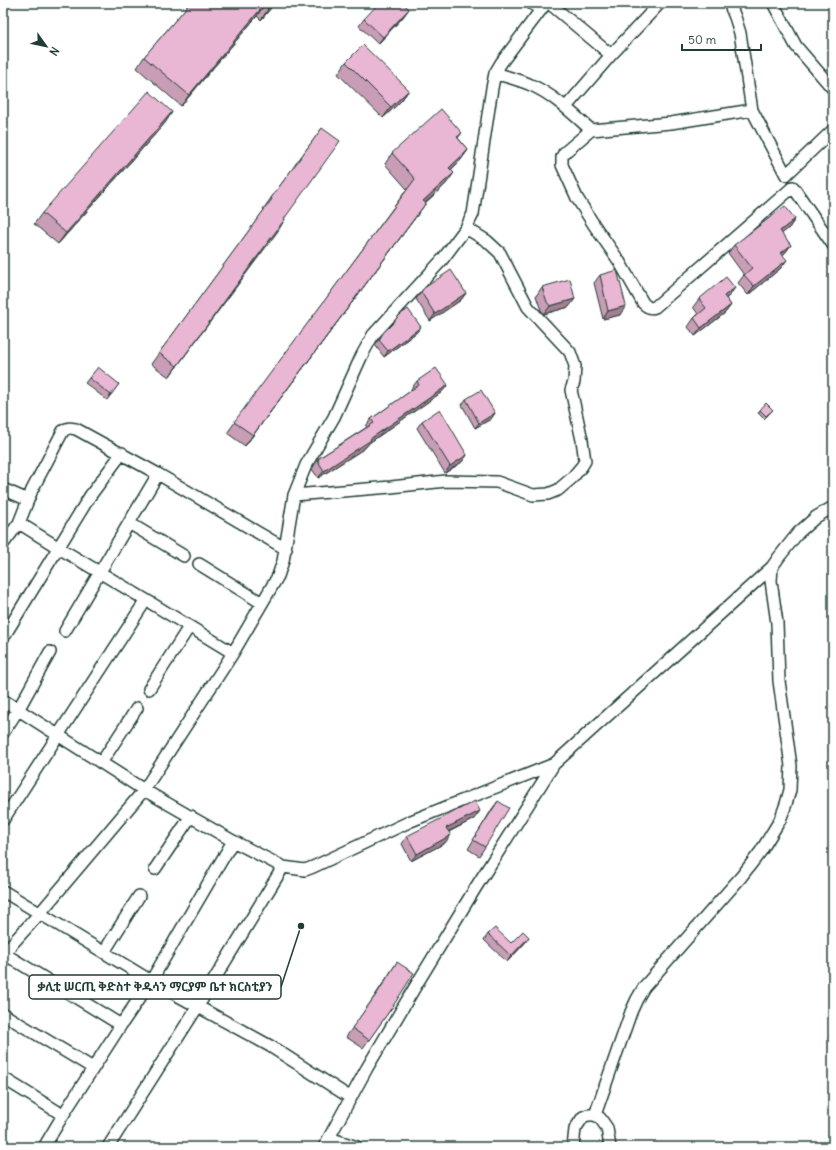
<svg xmlns="http://www.w3.org/2000/svg" width="836" height="1150" font-family="Delius,'Noto Sans Ethiopic',sans-serif">
  <style>
    .lines { fill: none; stroke-linecap: round; stroke-linejoin: round }
    .minor-casing { stroke: #1f3d34; stroke-width: 14 }
    .minor { stroke: #fff; stroke-width: 11 }
    .wall { fill: #c89db5; stroke: #1f3d34 }
    .shaded-wall { fill: #a37f94; stroke: #1f3d34 }
    .building { fill: #e9b6d3; stroke: #1f3d34 }
    .leader { fill: none; stroke: #1f3d34; stroke-width: 1.5 }
    .callout-dot { fill: #1f3d34; stroke: #fff; stroke-width: 1.5 }
    .callout { fill: #fff; stroke: #1f3d34; stroke-width: 1.5 }
    .callout-label { font-size: 12px; text-anchor: middle; font-weight: bold; fill: #1f3d34 }
  </style>
  <rect width="100%" height="100%" fill="#fff"/>
  <filter id="ink" filterUnits="userSpaceOnUse"><feTurbulence type="fractalNoise" baseFrequency=".025" numOctaves="2"/><feDisplacementMap in="SourceGraphic" scale="8" xChannelSelector="R" yChannelSelector="G"/><feConvolveMatrix kernelMatrix="1 2 1 2 8 2 1 2 1" color-interpolation-filters="sRGB"/></filter>
  <g filter="url(#ink)">
    <g class="lines">
      <g class="minor-casing">
        <path id="minor" d="M531 3 541 10
          M549 3 611 55 660 3
          M729 3 735 17 740 33 752 110 786 175 833 130
          M773 3 796 46 833 89
          M495 73C507 77 520 80 531 85 554 95 573 114 591 130L671 123 752 110
          M566 107 611 55
          M591 130 564 153 562 157V165L577 198 594 225 619 261 643 303C647 307 650 309 655 307L793 187 833 245
          M3 489 28 500
          M294 495 391 487 446 481 497 482 533 495 548 494 558 490 572 478 582 466 585 461 582 440 571 390 574 382 575 366 570 352 528 307 500 253 487 241 466 228
          M19 523 59 548 146 600 233 653
          M129 523 184 556
          M3 544 19 523 32 490 63 431C68 427 71 428 76 429L158 474 286 549
          M199 564 262 603
          M65 631 158 474
          M3 638 90 496 122 453
          M149 689 189 627
          M3 700 144 790 233 841 283 867 305 870 313 867 411 821 554 764
          M3 733 18 710 50 652
          M101 763 137 708
          M3 820 146 600
          M155 869 191 816
          M3 891 151 981 270 1046 351 1098
          M104 952 139 896
          M3 953 121 1025
          M3 954 40 913 144 790 233 653 278 576 283 561 294 495 306 465 334 417 362 355 373 335 442 260 466 228 473 214 492 88 495 73 501 63 546 3
          M3 1014 93 1068
          M3 1078 63 1115
          M595 1115 631 1012 637 999 644 987 741 877 761 851 780 820 786 804 790 790 791 766 779 681 777 623 771 581 772 567 779 557 798 533 816 517 833 507
          M329 1138 357 1147
          M44 1147 63 1115 121 1025 151 981 233 841
          M108 1147 198 1006 283 867
          M324 1147 367 1068 418 982 476 887 554 764 772 567
          M573 1147 575 1129 583 1117 588 1115H595L600 1118 607 1128 610 1147"/>
      </g>
      <use href="#minor" class="minor"/>
    </g>
    <path class="wall" d="M190 3H275L261 20 257 16 181 106 137 68 144 57Z
      M404 16 378 44 359 26 364 19Z
      M346 62 409 90 401 101 383 118 338 74Z
      M172 112 165 123 58 244 34 224 42 213Z
      M322 128 284 219H285L169 377 151 364 264 210 263 209Z
      M462 133 458 138 468 150 460 161 451 170 446 184 426 202 418 214 245 446 227 433 407 189 385 164 392 153Z
      M795 219 789 228 781 234 791 245 785 253 783 255 781 268 748 295 738 283 744 275 728 253 734 245Z
      M600 275 620 315 603 319 594 283Z
      M542 287 569 307 544 314 541 310 536 296Z
      M421 292 466 293 461 300 430 321 416 299Z
      M729 296 726 299 731 305 725 313 695 336 688 327 694 318 698 314 693 307 699 299Z
      M395 320 417 332 384 357 375 345 383 333 391 325Z
      M89 378 119 384 107 400 85 383Z
      M417 381 442 392 369 443 365 448 318 478 312 469 319 458 367 427 366 426 371 419 412 390 411 389Z
      M466 399 495 413 491 419 475 428 462 405Z
      M760 410H773L764 419 758 413Z
      M422 421 467 455 462 462 445 473 417 428Z
      M498 801 485 847 479 856 468 849 492 809Z
      M474 819 449 832 445 843 411 861 402 844 407 836Z
      M488 934 511 943H525L507 962 484 940Z
      M397 962 393 1006 363 1048 346 1037 372 1000Z"/>
    <path class="shaded-wall" d="M273 3H275L261 20 268 9Z
      M264 5 257 16 181 106 189 95Z
      M409 9 404 16 378 44 383 37Z
      M409 90 401 101 383 118 391 107Z
      M172 112 165 123 58 244 66 233Z
      M468 150 460 161 441 179 449 168Z
      M454 173 446 184 415 212 423 201Z
      M426 203 418 214 245 446 253 435Z
      M285 219 278 231 169 377 177 366Z
      M795 219 789 228 774 240 780 231Z
      M791 245 785 253 775 262 781 253Z
      M787 260 781 268 748 295 754 286Z
      M735 288 729 296 718 305 724 296Z
      M466 293 461 300 430 321 435 314Z
      M575 299 569 307 544 314 550 306Z
      M731 305 725 313 695 336 701 328Z
      M626 306 620 315 603 319 608 311Z
      M421 327 417 332 384 357 388 351Z
      M448 385 442 392 369 443 365 448 318 478 324 471Z
      M495 413 491 419 475 428 479 423Z
      M467 455 462 462 445 473 450 466Z
      M480 811 474 819 441 835 446 828Z
      M451 835 445 843 411 861 417 854Z
      M529 937 525 943 507 962 511 956Z"/>
    <path class="building" d="M190 3H273L268 9 264 5 189 95 144 57Z
      M379 3H403L409 9 383 37 364 19Z
      M363 45 409 90 391 107 346 62Z
      M149 91 172 112 66 233 42 213Z
      M441 109 462 133 457 137 468 150 449 168 454 173 423 201 426 203 253 435 234 422 415 179 392 153Z
      M322 128 340 141 284 219H285L177 366 159 353 272 199 271 198Z
      M785 206 795 219 780 231 791 245 781 253 787 260 754 286 744 275 752 268 734 245Z
      M451 270 466 293 435 314 421 292 424 288Z
      M617 270 626 306 608 311 600 275Z
      M726 277 735 288 724 296 731 305 701 328 694 318 706 308 699 299Z
      M570 279 575 299 550 306 547 302 542 287Z
      M408 309 421 327 388 351 379 340 383 333 395 321V320L401 314Z
      M98 367 119 384 111 395 89 378Z
      M436 368 448 385 370 439 371 440 324 471 318 461 319 458 374 423 371 419 419 385 417 381Z
      M481 390 495 413 479 423 466 399Z
      M766 403 773 410 766 416 760 410Z
      M440 409 467 455 450 466 422 421Z
      M475 801 480 811 446 828 451 835 417 854 407 836Z
      M498 801 509 808 485 847 473 840Z
      M495 928 511 943 523 931 529 937 511 956 488 934Z
      M397 962 414 973 393 1006 369 1040 352 1028 378 992Z"/>
  </g>
  <path class="leader" d="M301 926L281 987"/>
  <circle class="callout-dot" cx="301" cy="926" r="4"/>
  <rect class="callout" x="29" y="975" width="252" height="24" rx="4"/>
  <g class="callout-label">
    <text x="155" y="991">ቃሊቲ ሠርጢ ቅድስተ ቅዱሳን ማርያም ቤተ ክርስቲያን</text>
  </g>
  <rect width="836" height="1150" fill="none" stroke="#fff" stroke-width="16"/>
  <rect x="8" y="8" width="820" height="1134" fill="none" stroke="#1f3d34" stroke-width="1.5" filter="url(#ink)"/>
  <g transform="translate(46 46) rotate(123)" stroke="#ffffff" stroke-width="3" paint-order="stroke">
  <path d="M0-3L7 15L0 10L-7 15Z" fill="#1f3d34"/>
  <text y="-6" font-size="11" font-weight="bold" text-anchor="middle" fill="#1f3d34">N</text>
  </g>
  <path d="M682 44v6h79v-6" fill="none" stroke="#1f3d34" stroke-width="2"/>
  <text x="688" y="44" font-size="12" fill="#1f3d34" stroke="#ffffff" stroke-width="3" paint-order="stroke">50 m</text>
</svg>
